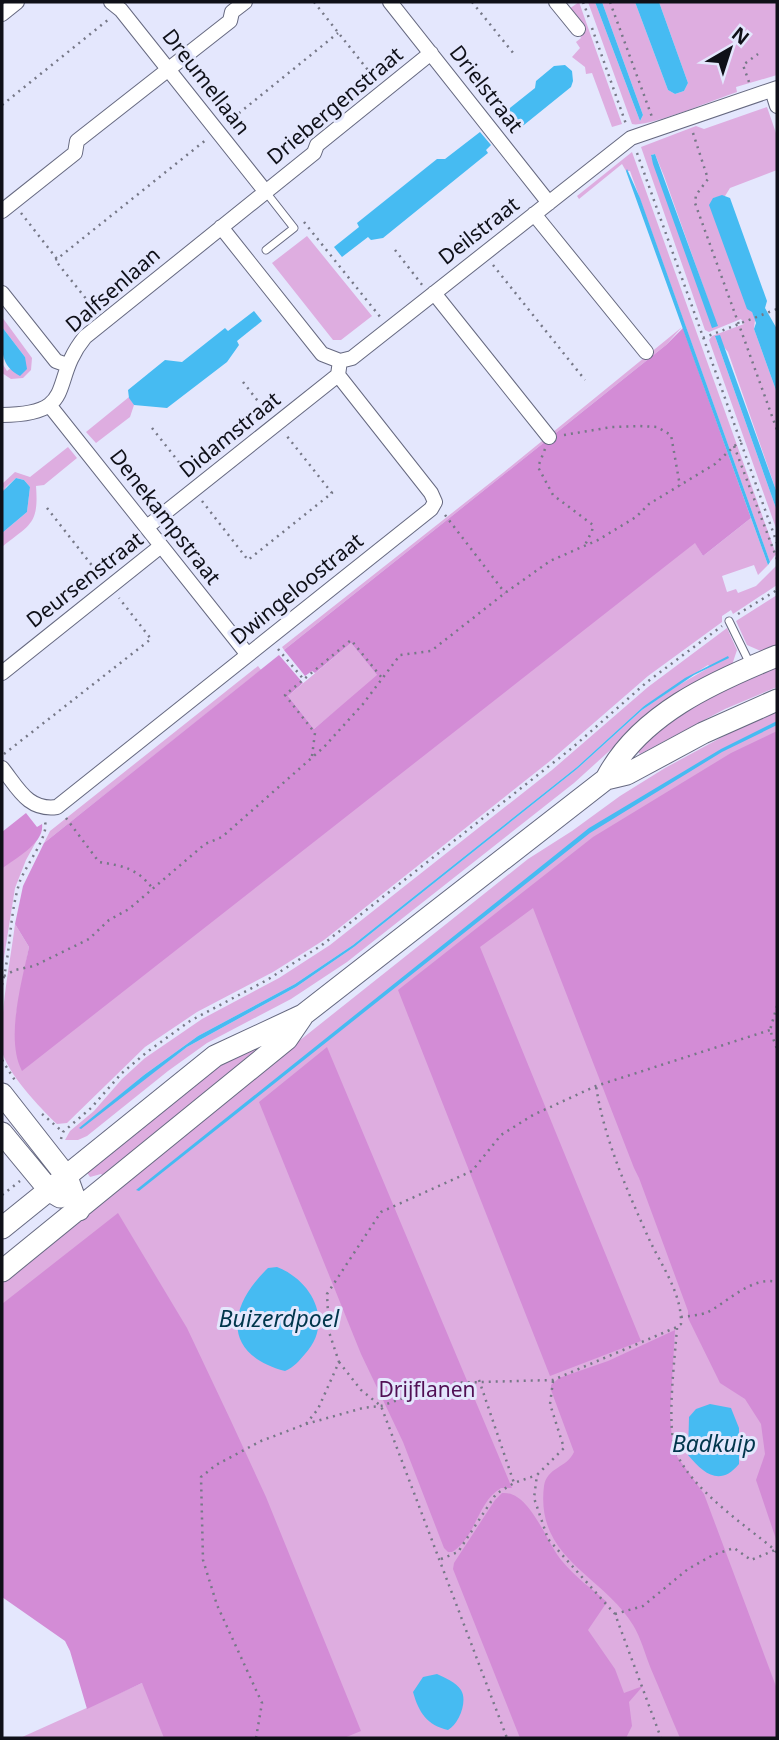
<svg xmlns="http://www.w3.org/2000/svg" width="779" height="1740" font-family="'Noto Sans',sans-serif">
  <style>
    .green { fill: #deade0; fill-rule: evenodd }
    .forest { fill: #d38cd6 }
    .water { fill: #46bbf2 }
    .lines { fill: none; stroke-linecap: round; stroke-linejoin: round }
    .lane-casing { stroke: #666980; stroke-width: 9 }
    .street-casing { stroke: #666980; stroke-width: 16 }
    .secondary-casing { stroke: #666980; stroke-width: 23 }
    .path { stroke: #767887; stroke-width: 2.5; stroke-dasharray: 2 5; stroke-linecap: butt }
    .lane { stroke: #fff; stroke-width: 7 }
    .street { stroke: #fff; stroke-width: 14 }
    .secondary { stroke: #fff; stroke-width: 21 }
    .labels { text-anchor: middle; stroke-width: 6; stroke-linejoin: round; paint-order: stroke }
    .street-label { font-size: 21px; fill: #0f1018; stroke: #e4e7fd }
    .park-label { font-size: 21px; fill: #511055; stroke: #e4e7fd }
    .water-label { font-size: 23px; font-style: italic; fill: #01364c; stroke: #e4e7fd }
  </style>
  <rect width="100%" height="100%" fill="#e4e7fd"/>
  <path class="green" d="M579 2 622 124 612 127 592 73 586 74 585 67 572 57 580 48 576 42 581 38 569 9Z
    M588 2H595L640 121 643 115 602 2H635L668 90 675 94 684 91 688 83 659 2H777V75L736 87 737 92C716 99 647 128 632 124Z
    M767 107 777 136V170L730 188 725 196 713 198 755 320 754 329 777 393V493L728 352 715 336 777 511V531L709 340 712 336 744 324 741 319 709 332 705 330 641 147 696 126 704 129ZM653 154H655L664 176 717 325 651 156Z
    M632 152 776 554 770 562 630 171H626L622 164 579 199 577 196Z
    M307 236 372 316 341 340H333L272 263Z
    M2 317 32 358 31 370 23 378 11 379 2 373V363L7 371 25 357 2 327Z
    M682 327 666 345 284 650 282 647 504 472Z
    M129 397 134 405 130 417 96 443 86 432Z
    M68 447 77 458 44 485 36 486C39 525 30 524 2 547V533L27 512 30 487 24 480 16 478 6 487 2 497V490L4 489 2 484 15 472 30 477Z
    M751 518 768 565 758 575 754 565 722 576 727 592 736 589 738 593 756 586 777 565V585L733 614 731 610 722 616V622L648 676 550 761 324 940 273 972 197 1012 145 1047 67 1123 57 1124C41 1109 5 1071 2 1050 0 1010 10 964 15 924L29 947 16 1015 695 542 703 556Z
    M777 595V646L763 652 747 645 736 621Z
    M727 628 737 650 732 665 638 725 574 783 347 962 291 999 207 1043 168 1071 87 1136 78 1140H65L70 1131 94 1111 122 1079 145 1058 202 1019 279 978 330 945 552 770 648 687ZM708 665 710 667 677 686 642 710 577 769 354 947 296 987 187 1047 80 1128 144 1075 198 1036 295 984 353 945 577 767 644 706Z
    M351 643 378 676 314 729 288 696Z
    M777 664V687L725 709 640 754 636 750 679 714Z
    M258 666 261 670 44 843 50 831Z
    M777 712V1738H20L142 1683 150 1687 2 1582V1277L528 859 572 831 620 796 665 768 735 730Z
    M37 840 26 860 15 888 2 970V869Z
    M286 1030 103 1176 101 1174 90 1177 86 1171 227 1058Z"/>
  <path class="forest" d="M683 328 751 518 703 556 695 543 22 1071C5 1039 22 981 29 947L15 924 23 886 44 843 279 655 303 683 288 696 314 729 377 675 351 643 315 673 312 671 305 676 284 650 666 345Z
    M777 731V1542L756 1480 765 1454 761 1424 745 1399 720 1383 688 1318V1311L639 1178 634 1168 533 908 480 947 641 1341 550 1376 398 990 593 837 731 753Z
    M26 813 37 827 42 824C45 843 15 858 2 869V832Z
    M327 1047 512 1488H501C477 1502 476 1538 452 1552H448L444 1548 403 1442 361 1354 259 1102Z
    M118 1213 187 1328 231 1421 266 1497 361 1731 344 1738H164L142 1683 87 1709 70 1651 65 1641 2 1597V1304Z
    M675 1330 670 1414 673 1451 704 1494 777 1689V1738H680C670 1715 661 1692 651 1669 645 1654 641 1638 633 1625 603 1575 535 1559 544 1486 547 1467 567 1468 574 1452L551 1390V1385L559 1378 608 1361Z
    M502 1493C530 1490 547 1544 562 1561 575 1577 592 1589 607 1602L588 1630 615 1669 624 1693 643 1686 629 1702 632 1726 626 1738H520L453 1569 454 1563 495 1500Z"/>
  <path class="water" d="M595 2H602L643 115 640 121Z
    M635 2H659L688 83 684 91 675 94 668 90Z
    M565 65 572 71 573 81 571 87 519 129 516 126 511 130 500 116 535 88 536 81 554 66Z
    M480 132 491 145 486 150 488 153 383 238 371 240 368 237 342 257 334 247 359 227 357 223 437 159H445Z
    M655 154 718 326 712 328 653 164 651 155Z
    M627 169 640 198 770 562 768 565 626 171Z
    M722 195 730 198 767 301 765 308 777 329V393L754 329 756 323 752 312 747 309 709 205 713 198Z
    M254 311 262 321 237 341 239 345 227 362 167 408 134 405 129 398 128 390 165 360 182 362 225 328 228 331Z
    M2 327 25 357 27 369 20 376C0 365 2 351 2 327Z
    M720 335 777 493V511L715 336Z
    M16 478 24 480 30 487 27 512 2 533 3 491Z
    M728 656 729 658 694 675 642 710 577 769 354 947 296 987 187 1047 81 1129 79 1128 144 1075 198 1036 295 984 353 945 577 767 644 706 685 678Z
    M777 721V725L722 752 590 833 139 1191 136 1190 589 828 721 749Z
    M277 1267C313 1281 334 1323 305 1354 299 1361 294 1367 285 1371 222 1354 227 1307 268 1268Z
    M710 1404 731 1408 739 1428V1464C720 1487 704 1474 688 1455L689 1417 696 1409Z
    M437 1674C445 1678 456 1682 461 1690 468 1701 459 1724 448 1730 427 1725 419 1713 413 1692L423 1677Z"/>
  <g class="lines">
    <g class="lane-casing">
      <path id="lane" d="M265 191 294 228 266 250
        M729 621 751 666"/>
    </g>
    <g class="street-casing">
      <path id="street" d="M111 2 121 10 265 191
        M390 2 549 203
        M556 2 578 29
        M2 14 17 2
        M772 90 777 106
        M2 211 75 153 77 141 230 21 232 12 245 2
        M534 214 646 352
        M221 227 322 354 340 361 352 358 631 138 777 88
        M2 293 56 361 67 365
        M434 293 549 437
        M50 406 248 655
        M2 415C80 414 48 382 85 337L314 153 317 145 431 53
        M147 527 338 375
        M2 673 161 546
        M2 768C18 788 28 811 57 807L431 509 435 502 431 493 338 375 340 361"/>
    </g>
    <g class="secondary-casing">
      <path id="secondary" d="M606 779C639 715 713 682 777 656
        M2 1094 67 1177 79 1210
        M2 1133 50 1191 60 1197
        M2 1228 215 1056 303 1015 606 779 627 774 703 733 777 700
        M2 1271 287 1039 302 1017"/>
    </g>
    <path class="path" d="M314 2 375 79
      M472 2 514 54
      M583 2 589 18
      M610 2 652 117
      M592 28 626 124
      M749 82 743 65 758 54
      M2 105 109 19
      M228 122 338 33
      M693 133 708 179 696 195 695 203 777 430
      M637 153 777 543
      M21 213 57 259 207 139
      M304 222 381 318
      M395 250 423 286
      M57 259 55 260 95 310
      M493 265 585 380
      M703 338 777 309
      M243 382 268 414
      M152 428 189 475
      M564 435 612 427 640 426 657 427 671 435 680 486
      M734 446 777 559
      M545 449 538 467 553 495 593 525 592 531 585 545
      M202 501 248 560 332 493 286 435
      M47 508 101 577
      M445 515 505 593
      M738 614 777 590
      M278 649 305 681
      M4 754 151 639 119 598
      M312 756 315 733 285 695 351 640 382 678
      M66 818 99 862C123 866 137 868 153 889
      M4 976 15 970 34 966 89 939 109 920 129 909 205 844 222 837 324 747 363 704 400 655 431 651 505 593 550 561 598 540 636 517 649 504 715 464 741 440
      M2 985C11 951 9 915 20 881 26 865 49 836 45 822
      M777 1006 770 1030 777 1049
      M2 1060 16 1082
      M42 1114 63 1132
      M61 1139 63 1132 91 1108 122 1073 147 1052 190 1021 267 980 322 945 572 748 647 682 722 626
      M2 1195 20 1181
      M681 1317C689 1316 701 1315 708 1312 729 1301 752 1276 777 1282
      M677 1328C675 1358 666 1425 676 1452 691 1489 745 1525 775 1550L777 1554
      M339 1362 361 1390 381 1406 507 1738
      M479 1380 514 1483 537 1475
      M553 1381 550 1404 564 1448 537 1475 534 1498 548 1539 615 1614 661 1738
      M306 1424 363 1408 381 1406 446 1383 553 1380 677 1327 681 1324C682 1293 661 1265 649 1239 627 1190 604 1139 596 1086
      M441 1559 458 1552 496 1494 514 1483
      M615 1614 643 1606 688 1569 713 1555 734 1548 751 1560 775 1550
      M256 1738 262 1703 217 1605 203 1560 201 1477 216 1465 261 1441 306 1424 318 1409 339 1362 329 1332 327 1294 381 1212 472 1171 501 1135 533 1115 596 1086 770 1030"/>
    <use href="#lane" class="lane"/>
    <use href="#street" class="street"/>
    <use href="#secondary" class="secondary"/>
  </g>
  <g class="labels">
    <g class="street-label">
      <text transform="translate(206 82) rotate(52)" y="7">Dreumellaan</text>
      <text transform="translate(486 89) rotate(52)" y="7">Drielstraat</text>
      <text transform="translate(335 106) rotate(-40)" y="7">Driebergenstraat</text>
      <text transform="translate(479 231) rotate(-38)" y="7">Deilstraat</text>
      <text transform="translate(113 290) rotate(-41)" y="7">Dalfsenlaan</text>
      <text transform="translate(230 435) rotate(-39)" y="7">Didamstraat</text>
      <text transform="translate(165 517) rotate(52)" y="7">Denekampstraat</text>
      <text transform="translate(85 580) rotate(-38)" y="7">Deursenstraat</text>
      <text transform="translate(297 589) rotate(-39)" y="7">Dwingeloostraat</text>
    </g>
    <g class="park-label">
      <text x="427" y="1397">Drijflanen</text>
    </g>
    <g class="water-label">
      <text x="279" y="1327">Buizerdpoel</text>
      <text x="714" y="1452">Badkuip</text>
    </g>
  </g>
  <rect width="779" height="1740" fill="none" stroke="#0f1018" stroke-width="7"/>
  <g transform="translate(730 49) rotate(39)" stroke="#e4e7fd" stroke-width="5" paint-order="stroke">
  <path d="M0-5L12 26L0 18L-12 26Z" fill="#0f1018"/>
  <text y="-10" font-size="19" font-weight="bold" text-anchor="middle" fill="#0f1018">N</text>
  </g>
</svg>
